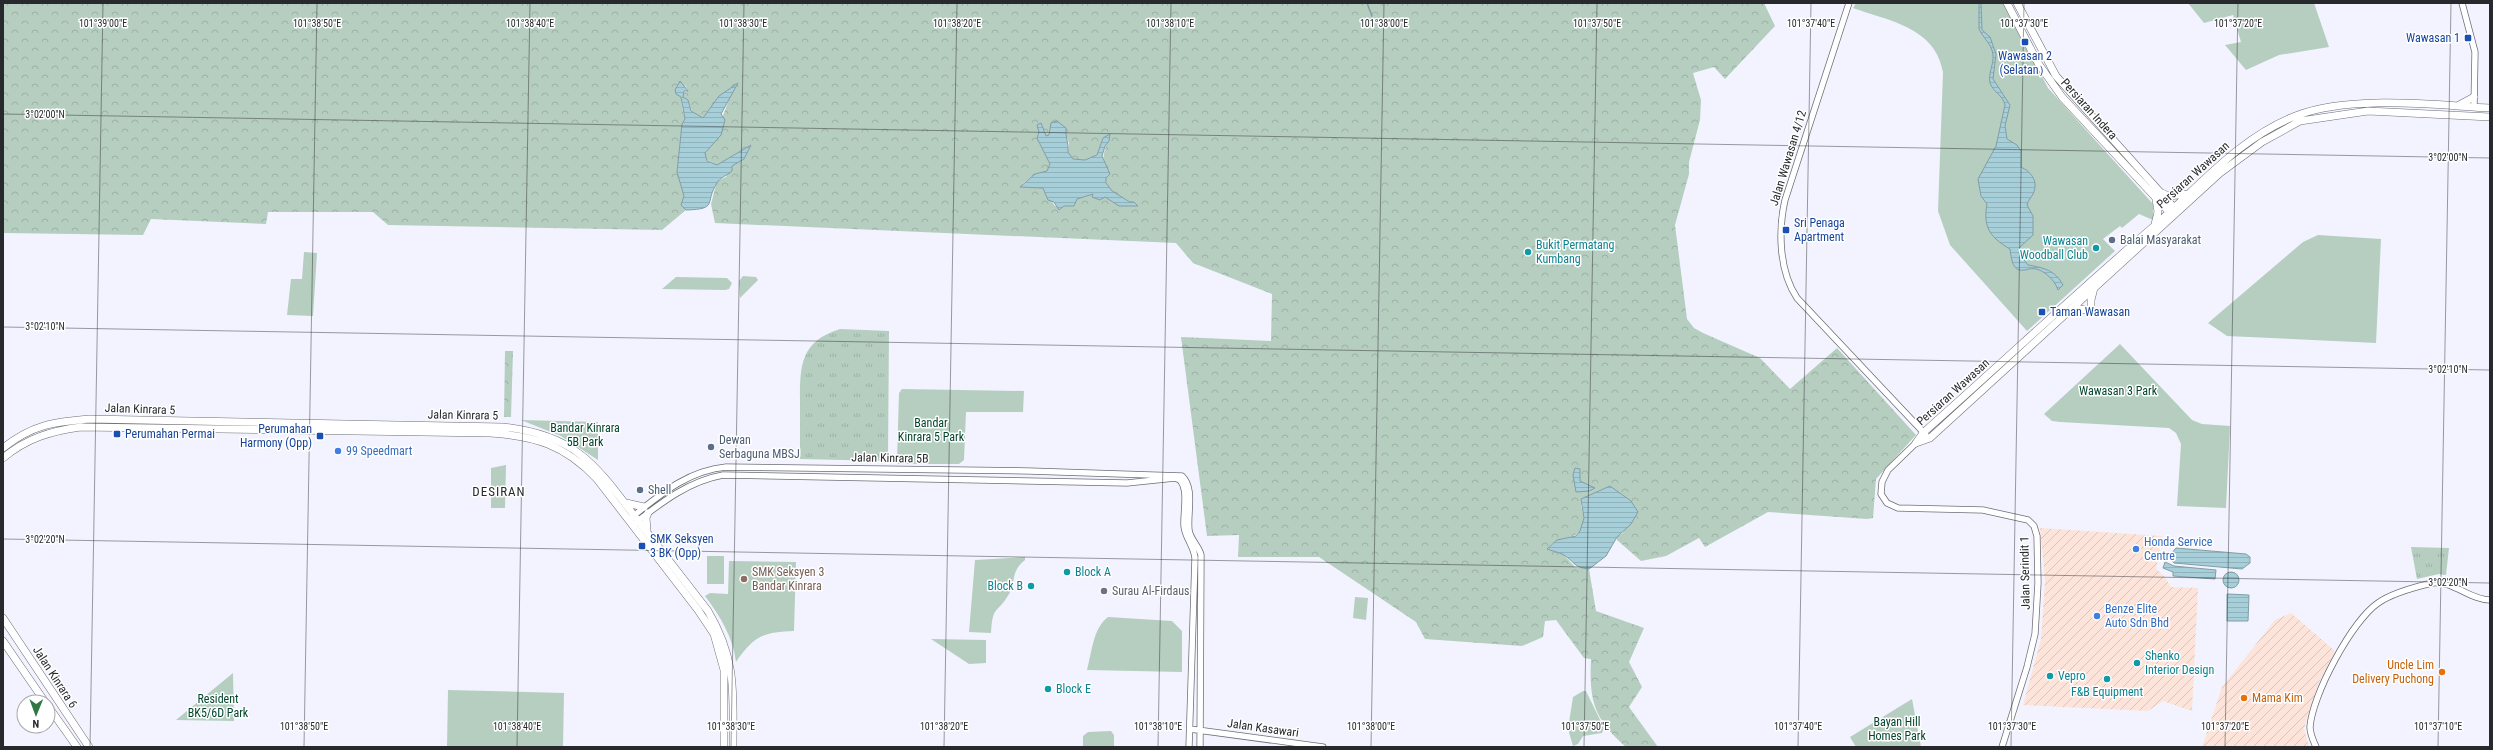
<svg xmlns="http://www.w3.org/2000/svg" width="2493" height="750" font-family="'Roboto Condensed',sans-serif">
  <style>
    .industrial { fill: url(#industrial-furrows) }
    .grass { fill: url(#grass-tufts) }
    .forest { fill: url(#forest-crowns); fill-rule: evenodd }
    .green { fill: #b5cec0 }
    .water { fill: url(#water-rules); stroke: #819da5 }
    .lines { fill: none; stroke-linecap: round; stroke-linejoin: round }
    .stream { stroke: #819da5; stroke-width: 1.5 }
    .minor-casing { stroke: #6d6e77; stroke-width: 7 }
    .major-casing { stroke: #6d6e77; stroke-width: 8 }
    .minor { stroke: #fff; stroke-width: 5.5 }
    .major { stroke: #fff; stroke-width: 7 }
    .ticks { fill: none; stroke: #28292d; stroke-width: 1; stroke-opacity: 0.45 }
    .transit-dot { fill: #1a4fb4; stroke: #fff; stroke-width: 1.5 }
    .service-dot { fill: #5c6f8a; stroke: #fff; stroke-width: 1.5 }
    .culture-dot { fill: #0f9aa8; stroke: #fff; stroke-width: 1.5 }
    .shop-dot { fill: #3f7fe0; stroke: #fff; stroke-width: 1.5 }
    .education-dot { fill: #8d6e63; stroke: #fff; stroke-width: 1.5 }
    .worship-dot { fill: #6b7280; stroke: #fff; stroke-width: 1.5 }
    .food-dot { fill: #e8710a; stroke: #fff; stroke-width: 1.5 }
    .labels { text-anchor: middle; stroke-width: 3; stroke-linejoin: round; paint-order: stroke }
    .transit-label { font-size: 12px; fill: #164399; stroke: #fff; text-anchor: start }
    .street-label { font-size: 12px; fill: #28292d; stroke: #fff }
    .service-label { font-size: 12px; fill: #4e5e75; stroke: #fff; text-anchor: start }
    .culture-label { font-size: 12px; fill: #0d838f; stroke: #fff; text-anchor: start }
    .park-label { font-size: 12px; fill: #03452c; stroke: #fff }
    .shop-label { font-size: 12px; fill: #366cbe; stroke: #fff; text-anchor: start }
    .education-label { font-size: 12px; fill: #785e54; stroke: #fff; text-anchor: start }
    .worship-label { font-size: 12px; fill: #5b616d; stroke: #fff; text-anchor: start }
    .food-label { font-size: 12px; fill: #c56008; stroke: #fff; text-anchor: end }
    .neighbourhood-label { font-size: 13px; letter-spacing: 1px; fill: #28292d; stroke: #fff }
    .ticks-label { font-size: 10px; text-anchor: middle; fill: #28292d; stroke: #fff; stroke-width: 3; stroke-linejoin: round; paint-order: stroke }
  </style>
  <defs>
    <pattern id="industrial-furrows" width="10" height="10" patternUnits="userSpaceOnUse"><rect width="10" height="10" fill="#fde4da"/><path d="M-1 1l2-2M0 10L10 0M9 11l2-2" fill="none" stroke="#d9c4bb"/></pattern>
    <pattern id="grass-tufts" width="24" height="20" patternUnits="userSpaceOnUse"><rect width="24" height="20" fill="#b5cec0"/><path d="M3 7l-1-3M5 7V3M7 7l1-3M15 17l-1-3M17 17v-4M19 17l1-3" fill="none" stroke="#9cb1a5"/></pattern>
    <pattern id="forest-crowns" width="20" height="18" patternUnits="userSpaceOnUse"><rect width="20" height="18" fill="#b5cec0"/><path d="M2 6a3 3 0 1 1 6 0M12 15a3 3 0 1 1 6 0" fill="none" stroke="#9cb1a5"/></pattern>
    <pattern id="water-rules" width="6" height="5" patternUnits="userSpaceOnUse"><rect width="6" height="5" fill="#a7cfd9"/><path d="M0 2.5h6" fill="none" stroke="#90b2bb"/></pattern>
  </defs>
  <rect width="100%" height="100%" fill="#f2f3fe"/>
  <path class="industrial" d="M2040 528 2162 536 2156 569 2164 576 2171 587 2198 588 2192 711 2163 701 2148 711 2023 705 2041 639 2045 580Z
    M2291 613 2335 651 2319 682 2307 718 2304 729 2309 747H2202L2222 687 2275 620Z"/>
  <path class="grass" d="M840 329 889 331 888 457 886 461 800 459C800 441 800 423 800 404 800 367 799 342 840 329Z
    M2411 547 2449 548 2446 575 2439 574 2417 579Z"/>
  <path class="forest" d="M3 3H1764L1775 26 1725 79 1714 67 1693 73 1701 100 1700 120 1689 162V174L1675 225 1687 319 1694 328 1703 333 1760 358 1790 389 1837 348 1916 435 1876 479 1873 518 1867 519 1768 512 1705 547 1699 538 1666 556 1641 561 1617 540 1616 537 1623 533 1631 501 1610 486 1581 499C1580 508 1585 515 1584 524 1580 541 1558 535 1547 549L1563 554 1575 567 1589 569 1596 611 1644 628 1629 662 1642 687 1629 707 1658 747H1626C1594 719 1589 701 1591 659L1584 658 1556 620 1545 621 1543 637 1522 646 1425 639 1416 622 1319 557H1238L1239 535 1207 536 1181 337 1271 341 1272 294 1193 263 1176 243 715 223 711 204 717 181 726 177 732 166 744 159 751 145 717 165 705 159V153L711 146 729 100 723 95 719 96 703 118C692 115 691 110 688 100L683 97V93L688 91 685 85C680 99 681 106 685 119L682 124 677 172 684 196 681 205 686 210 662 230 388 225 373 212H268L266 224 151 219 143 235 3 233ZM1049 130 1066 135 1069 143 1068 152 1073 159 1085 160 1097 155 1103 138 1110 135C1102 151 1099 177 1112 191 1117 196 1125 197 1130 202L1128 205C1115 207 1105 193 1090 193 1078 194 1068 206 1055 206L1043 188H1027L1022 184 1035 174 1047 171 1050 164 1037 138 1039 132 1049 136Z
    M505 351H513L511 417H504Z"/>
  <path class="green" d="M1856 3H2004L2048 88 2153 204V220L2139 214 2122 228 2120 226 2103 239 2115 251 2027 331 1950 245 1938 211 1943 72C1935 27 1889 21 1853 8Z
    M2188 3H2314L2329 47 2279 55 2246 70 2225 45 2241 42 2233 15 2204 23Z
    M2318 235 2381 239 2376 343 2227 336 2208 323 2303 242Z
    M304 252 317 253 313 316 287 315 291 279H302Z
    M743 276 756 277 758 280 740 298 739 281Z
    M676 277 727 278 732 283 729 289 725 290 662 289Z
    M2120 344 2192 420 2202 424 2230 426 2226 508 2177 506 2181 444 2176 433 2169 428 2060 422 2052 421 2044 414Z
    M902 389 1024 391 1023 412H966L964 460 959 464H898L897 460 899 393Z
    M521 420 598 422V460L561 436Z
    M506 465 505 508H491V468Z
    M707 556H724V584H707Z
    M1025 557V560C1009 573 1017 582 1009 594 997 615 993 603 991 633L969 632 975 560Z
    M729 561 796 562 794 631C763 632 754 636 736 662 733 637 720 616 705 596L710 593 728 594Z
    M1355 597 1368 598 1366 620 1353 618Z
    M1108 617 1172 621 1182 631V672L1087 670C1092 652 1093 628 1108 617Z
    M931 639 986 640V663L969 664Z
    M233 673 234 721 176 720Z
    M448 690 564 693 563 747H447Z
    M1583 691H1586L1604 728 1602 733 1583 736 1578 744 1573 746 1568 729 1573 697Z
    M1912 699 1921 747H1856L1850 737Z
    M1111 731 1114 735V747H1083V736L1088 732Z"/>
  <path class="water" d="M1979 3H1981L1982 30 1990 37 1996 54 1993 79 2010 105 2005 126 2007 139 2017 145 2021 151V167C2031 172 2039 181 2033 194 2031 198 2028 200 2027 205L2033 216V235L2020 247 2019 253 2028 265C2044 268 2055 270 2063 285L2058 290C2055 280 2041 266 2029 269 2013 274 2012 263 2010 249 1989 237 1983 226 1987 204L1981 196 1978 179 1996 146 2005 105C2003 95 1993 92 1990 83 1988 73 1994 64 1993 55 1992 44 1983 38 1979 29Z
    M680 81 688 91H684L683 97 688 100 691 111 703 118 719 96 738 83 721 114 725 120 721 135 705 153 707 161 717 165 751 145 744 159 732 166V171C728 175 719 178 717 183 704 203 719 209 686 210L681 205 684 196 677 172 682 124 685 119 681 97 676 94 675 90Z
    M1057 121 1066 128C1065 137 1069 143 1068 152L1073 159 1085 160 1097 155 1103 138 1110 134 1109 141 1105 146 1102 156 1110 174 1106 178V183L1112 191 1130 202H1134L1138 206H1119L1105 197 1100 200 1092 197 1093 194 1077 199 1074 206H1064L1059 210 1054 202 1048 200 1043 188 1020 187 1035 174 1047 171 1050 164 1037 138 1039 132 1037 125 1041 123 1046 136 1049 135 1051 123Z
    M1575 468 1580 469V481L1595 488 1589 491 1576 492 1573 475Z
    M1610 486 1631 501 1638 512 1631 524 1617 537 1606 556 1589 569C1573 568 1574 560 1562 554 1558 552 1552 551 1547 549L1557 540 1576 536 1580 531 1584 518 1581 499Z
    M2176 548 2246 554 2250 557V563L2242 569 2174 563 2171 560 2170 555Z
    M2165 562 2174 566 2216 570 2215 579 2173 576V572L2163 568Z
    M2223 580a8 8 0 1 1 16 0a8 8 0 1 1-16 0Z
    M2227 594 2249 595 2248 621H2227Z"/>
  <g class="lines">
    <path class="stream" d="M1367 3 1372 16"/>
    <g class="minor-casing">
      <path id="minor" d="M1849 3 1785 200C1778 231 1779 271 1797 298L1926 435
        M2462 3 2475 52 2474 107
        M1916 443 1888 470 1882 482 1881 494 1887 503 1898 508 1983 510 2028 520 2034 526 2037 536 2038 583 2035 634 2027 667 2002 747
        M632 517C661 494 687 471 726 467L1029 471 1182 476C1195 488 1187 513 1189 530 1190 539 1199 546 1201 555L1200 747
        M635 523C662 502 689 481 723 475L1127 483 1175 478 1180 480C1189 491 1183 512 1184 526 1185 538 1194 546 1195 558L1189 747
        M1190 729 1323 747
        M2316 747C2313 740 2310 734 2310 727 2312 695 2352 621 2378 603 2392 593 2415 587 2432 583 2452 580 2470 600 2490 600"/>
    </g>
    <g class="major-casing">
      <path id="major" d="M2007 3 2038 63 2062 97 2172 215
        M2017 3 2056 76 2177 211
        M2459 105 2474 97
        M2162 193 2168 196 2188 194
        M2155 224 2158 212 2156 199
        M2067 312 2080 309 2091 311V300L2094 288
        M1916 443 1923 433C2000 365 2074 295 2152 228 2198 188 2239 137 2298 115 2352 95 2433 105 2490 108
        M1916 443 1930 438 2220 173 2262 142 2300 121 2368 111 2490 117
        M3 448C32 425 53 422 89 419L503 427C578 435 597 467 639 522 662 552 685 581 708 611 737 660 733 693 733 747
        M3 458C27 438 51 431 81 427L490 433C535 436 565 445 597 479L698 610 714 634 724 670V747
        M626 503 644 507
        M647 530 646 518 648 513
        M3 618 89 747
        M3 641 45 702
        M48 706 77 747"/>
    </g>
    <use href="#minor" class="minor"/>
    <use href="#major" class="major"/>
  </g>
  <path class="ticks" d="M3 114 2490 158M3 327 2490 370M3 539 2490 583M90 747 103 3M304 747 317 3M517 747 530 3M731 747 744 3M944 747 957 3M1158 747 1171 3M1371 747 1384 3M1584 747 1597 3M1798 747 1811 3M2011 747 2024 3M2225 747 2238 3M2438 747 2451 3"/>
  <g class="transit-dot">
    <rect x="2464" y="34" width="8" height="8" rx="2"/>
    <rect x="2021" y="38" width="8" height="8" rx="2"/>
    <rect x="1782" y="226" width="8" height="8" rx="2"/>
    <rect x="2038" y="308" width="8" height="8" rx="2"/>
    <rect x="113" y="430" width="8" height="8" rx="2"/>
    <rect x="316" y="432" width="8" height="8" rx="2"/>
    <rect x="638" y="542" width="8" height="8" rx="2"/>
  </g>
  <g class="service-dot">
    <circle cx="2112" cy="240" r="4"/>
    <circle cx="711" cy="447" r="4"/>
    <circle cx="640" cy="490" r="4"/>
  </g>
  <g class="culture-dot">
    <circle cx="2096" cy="248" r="4"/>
    <circle cx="1528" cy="252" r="4"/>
    <circle cx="1067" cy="572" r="4"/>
    <circle cx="1031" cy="586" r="4"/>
    <circle cx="2137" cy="663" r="4"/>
    <circle cx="2050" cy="676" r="4"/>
    <circle cx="2107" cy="679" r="4"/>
    <circle cx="1048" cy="689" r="4"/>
  </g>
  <g class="shop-dot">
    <circle cx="338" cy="451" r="4"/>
    <circle cx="2136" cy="549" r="4"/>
    <circle cx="2097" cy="616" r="4"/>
  </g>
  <circle class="education-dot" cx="744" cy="579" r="4"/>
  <circle class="worship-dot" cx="1104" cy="591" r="4"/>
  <g class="food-dot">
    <circle cx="2442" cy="672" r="4"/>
    <circle cx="2244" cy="698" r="4"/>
  </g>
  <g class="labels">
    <g class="transit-label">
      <text x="2460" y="42" text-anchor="end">Wawasan 1</text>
      <text x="2025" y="60" text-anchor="middle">Wawasan 2<tspan x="2025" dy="14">(Selatan）</tspan></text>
      <text x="1794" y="227">Sri Penaga<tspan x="1794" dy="14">Apartment</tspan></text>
      <text x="2050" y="316">Taman Wawasan</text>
      <text x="312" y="433" text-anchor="end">Perumahan<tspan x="312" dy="14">Harmony (Opp)</tspan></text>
      <text x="125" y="438">Perumahan Permai</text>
      <text x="650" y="543">SMK Seksyen<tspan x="650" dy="14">3 BK (Opp)</tspan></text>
    </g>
    <g class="street-label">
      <text transform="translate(2089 109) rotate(48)" y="4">Persiaran Indera</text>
      <text transform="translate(1788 158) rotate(-73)" y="4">Jalan Wawasan 4/12</text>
      <text transform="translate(2193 175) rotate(-42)" y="4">Persiaran Wawasan</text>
      <text transform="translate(1953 392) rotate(-42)" y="4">Persiaran Wawasan</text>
      <text transform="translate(140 409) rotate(2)" y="4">Jalan Kinrara 5</text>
      <text transform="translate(463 415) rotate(1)" y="4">Jalan Kinrara 5</text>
      <text transform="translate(890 458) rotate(1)" y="4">Jalan Kinrara 5B</text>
      <text transform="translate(2025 573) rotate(-91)" y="4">Jalan Serindit 1</text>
      <text transform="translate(55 677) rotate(57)" y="4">Jalan Kinrara 6</text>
      <text transform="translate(1263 728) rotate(8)" y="4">Jalan Kasawari</text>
    </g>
    <g class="service-label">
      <text x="2120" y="244">Balai Masyarakat</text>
      <text x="719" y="444">Dewan<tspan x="719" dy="14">Serbaguna MBSJ</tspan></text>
      <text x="648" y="494">Shell</text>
    </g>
    <g class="culture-label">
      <text x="2088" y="245" text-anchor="end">Wawasan<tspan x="2088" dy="14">Woodball Club</tspan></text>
      <text x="1536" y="249">Bukit Permatang<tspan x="1536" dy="14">Kumbang</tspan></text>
      <text x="1075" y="576">Block A</text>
      <text x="1023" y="590" text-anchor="end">Block B</text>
      <text x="2145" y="660">Shenko<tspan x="2145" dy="14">Interior Design</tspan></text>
      <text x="2058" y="680">Vepro</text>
      <text x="1056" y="693">Block E</text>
      <text x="2107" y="696" text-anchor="middle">F&amp;B Equipment</text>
    </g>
    <g class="park-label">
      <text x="2118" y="395">Wawasan 3 Park</text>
      <text x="931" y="427">Bandar<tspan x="931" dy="14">Kinrara 5 Park</tspan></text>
      <text x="585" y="432">Bandar Kinrara<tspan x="585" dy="14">5B Park</tspan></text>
      <text x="218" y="703">Resident<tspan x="218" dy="14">BK5/6D Park</tspan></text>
      <text x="1897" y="726">Bayan Hill<tspan x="1897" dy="14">Homes Park</tspan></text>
    </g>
    <g class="shop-label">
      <text x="346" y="455">99 Speedmart</text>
      <text x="2144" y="546">Honda Service<tspan x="2144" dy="14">Centre</tspan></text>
      <text x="2105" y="613">Benze Elite<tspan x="2105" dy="14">Auto Sdn Bhd</tspan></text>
    </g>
    <g class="education-label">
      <text x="752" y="576">SMK Seksyen 3<tspan x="752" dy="14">Bandar Kinrara</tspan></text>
    </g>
    <g class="worship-label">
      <text x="1112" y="595">Surau Al-Firdaus</text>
    </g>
    <g class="food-label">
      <text x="2434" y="669">Uncle Lim<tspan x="2434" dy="14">Delivery Puchong</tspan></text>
      <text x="2252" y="702" text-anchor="start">Mama Kim</text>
    </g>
    <g class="neighbourhood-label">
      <text x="499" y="496">DESIRAN</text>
    </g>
  </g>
  <g class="ticks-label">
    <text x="103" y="27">101°39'00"E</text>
    <text x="317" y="27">101°38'50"E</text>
    <text x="530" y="27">101°38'40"E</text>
    <text x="743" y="27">101°38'30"E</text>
    <text x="957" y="27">101°38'20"E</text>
    <text x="1170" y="27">101°38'10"E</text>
    <text x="1384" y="27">101°38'00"E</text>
    <text x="1597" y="27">101°37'50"E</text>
    <text x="1811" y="27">101°37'40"E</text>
    <text x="2024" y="27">101°37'30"E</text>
    <text x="2238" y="27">101°37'20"E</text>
    <text x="45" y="118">3°02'00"N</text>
    <text x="2448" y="161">3°02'00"N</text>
    <text x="45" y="330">3°02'10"N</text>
    <text x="2448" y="373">3°02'10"N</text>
    <text x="45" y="543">3°02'20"N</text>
    <text x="2448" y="586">3°02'20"N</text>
    <text x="304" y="730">101°38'50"E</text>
    <text x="517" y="730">101°38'40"E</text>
    <text x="731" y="730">101°38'30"E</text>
    <text x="944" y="730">101°38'20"E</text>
    <text x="1158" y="730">101°38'10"E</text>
    <text x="1371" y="730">101°38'00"E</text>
    <text x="1585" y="730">101°37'50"E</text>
    <text x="1798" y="730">101°37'40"E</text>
    <text x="2012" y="730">101°37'30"E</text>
    <text x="2225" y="730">101°37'20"E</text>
    <text x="2438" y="730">101°37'10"E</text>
  </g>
  <rect width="2493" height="750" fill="none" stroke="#28292d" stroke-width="8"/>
  <g transform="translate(36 714) rotate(181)"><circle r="19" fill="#ffffff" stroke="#a9a9ab"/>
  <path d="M0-3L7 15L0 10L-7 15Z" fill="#307744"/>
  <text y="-6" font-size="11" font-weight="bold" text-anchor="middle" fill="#28292d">N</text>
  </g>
</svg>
